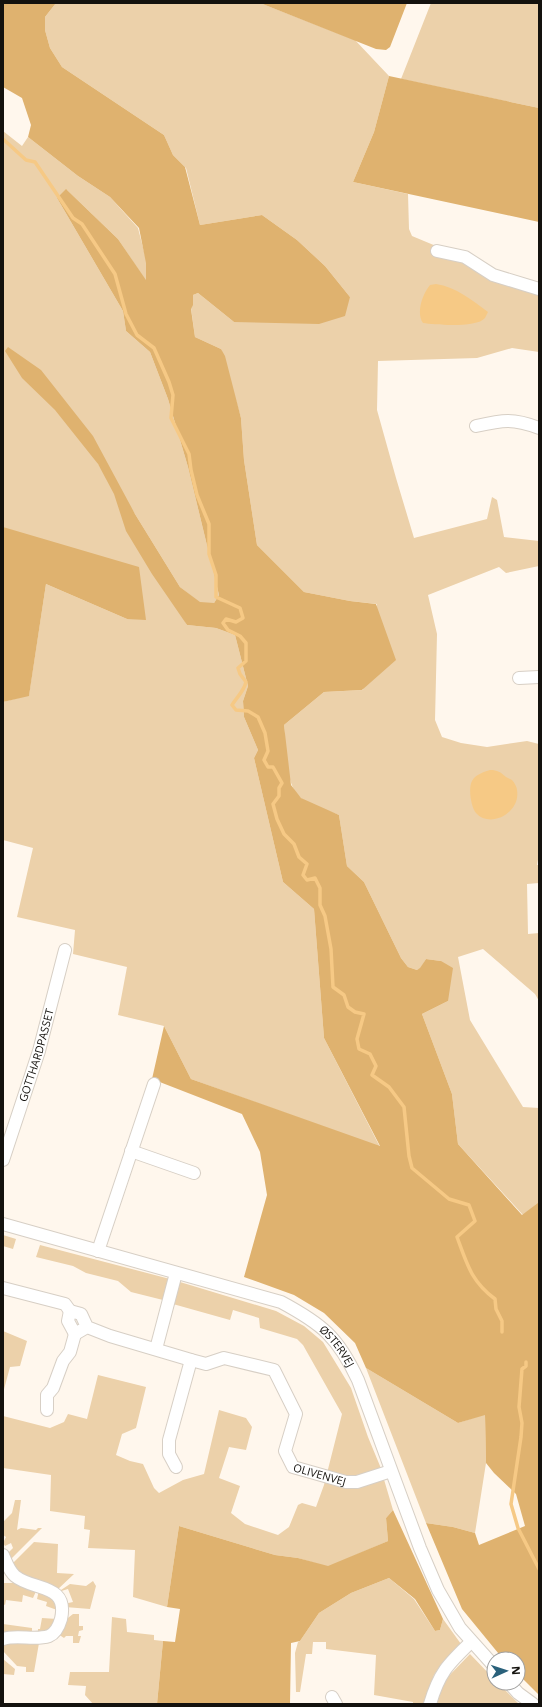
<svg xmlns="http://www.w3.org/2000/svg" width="542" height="1707" font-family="'Open Sans',sans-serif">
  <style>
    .green { fill: #ecd1aa }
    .forest { fill: #dfb26f }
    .water { fill: #f6c985 }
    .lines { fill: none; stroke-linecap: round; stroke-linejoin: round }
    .stream { stroke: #f6c985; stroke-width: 3.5 }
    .street-casing { stroke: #d7cfc5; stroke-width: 14 }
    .street { stroke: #fff; stroke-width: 12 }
    .labels { text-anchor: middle; stroke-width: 4; stroke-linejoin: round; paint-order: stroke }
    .street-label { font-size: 11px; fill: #14120e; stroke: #fff }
  </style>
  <rect width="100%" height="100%" fill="#fff7ed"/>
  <path class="green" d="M56 3H260L355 40 389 76 374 132 353 182 408 194 409 229 412 236 436 246 433 256 464 262 488 279 539 295V352L512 348 477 358 378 361 377 410 396 478 414 538 487 519 492 497 497 500 504 537 539 541V566L506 573 499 567 428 595 437 634 435 720 442 737 461 743 487 747 527 741 539 744V854L537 865H539V883L527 884 528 934 539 933V1001L535 994 483 949 458 957 470 1020 523 1107 539 1108V1202L523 1215 458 1144 452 1094 422 1014 448 1001 441 961 426 959 420 969 417 970 408 967 401 958 364 882 347 866 339 815C327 810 312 806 302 799 284 787 286 744 284 725L324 692 363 690 377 604 350 601 304 592 257 545 244 460 241 418 221 349 195 337 191 308 193 295 198 293 234 322 350 297 325 266 297 240 262 215 200 225 186 168 173 155 164 135 62 67 50 48 45 30V17Z
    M431 3H539V108L401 79Z
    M3 131 22 146 28 137 78 176 110 197 138 228 147 263 146 281 118 239 67 190 57 198 123 311 126 331 150 352 168 399 188 467 219 595 214 603H200L180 587 135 514 46 384 123 502 187 625 216 628 235 635 248 686 243 701 244 717 258 750 254 758 283 882 314 909 324 1038 380 1147 191 1079 164 1026 118 1015 127 967 73 954 75 930 17 917 33 848 3 840V702L29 695 46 584 127 619H145L3 527Z
    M3 1235 16 1239 13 1249 3 1246Z
    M40 1245 170 1279 163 1300 131 1292 118 1281 86 1273 73 1266 36 1257Z
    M180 1282 276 1311 304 1326 323 1342 351 1388 368 1437 380 1466 393 1510 386 1518 388 1541 328 1567 298 1558 275 1555 179 1526 167 1607 133 1597 135 1550 88 1548 90 1530 84 1529 85 1516 50 1511 51 1475 3 1468V1416L50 1428 64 1422 68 1414 87 1419 98 1375 146 1387 136 1428 122 1434 116 1455 130 1461 143 1464 154 1488 159 1493 183 1480 204 1474 219 1410 246 1418 252 1427 246 1450 229 1447 219 1478 240 1486 231 1513 245 1524 278 1535 289 1527 298 1505 302 1503 316 1507 324 1485 342 1414 303 1345 297 1339 260 1328 259 1318 233 1310 230 1320 173 1304Z
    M3 1331 27 1341 20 1366 10 1367 3 1393Z
    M366 1368 458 1423 485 1414 486 1463 475 1533 453 1527 426 1523Z
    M15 1500H21L17 1530 21 1528 36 1530 38 1528H42L10 1560 9 1552 13 1548 11 1543 5 1546 3 1543 6 1537 3 1535V1522L12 1513Z
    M34 1542 58 1544 57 1573 74 1574 56 1591 28 1579 14 1568 13 1563Z
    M389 1578 414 1599 435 1631 440 1630 443 1619 461 1644 442 1663 434 1675 423 1704H413V1702L374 1695 376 1655 326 1649V1642H313L312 1654H306L300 1692H296L295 1653 298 1642 300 1641 319 1613 351 1593Z
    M93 1581 96 1586 90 1609 65 1607 64 1604 73 1602 68 1589 58 1592 70 1584 86 1586Z
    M3 1583H15L37 1589 33 1598 23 1595 22 1602 6 1600 5 1605 3 1604Z
    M39 1590 54 1600 57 1610 46 1606 47 1602 37 1599Z
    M73 1614H79V1626H83V1630L79 1631 78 1636H81L79 1643H73V1636H66L64 1638 58 1634 64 1621Z
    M112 1617 126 1619 127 1632 154 1635V1640L163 1641 157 1704H93L85 1695 86 1686 68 1685 70 1672H109Z
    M42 1618 57 1619 54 1627 45 1634 3 1636V1624L32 1628V1631L38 1632V1629H40Z
    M13 1640 39 1643 34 1672H26V1667L17 1666 3 1651V1645Z
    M470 1654 494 1679V1683H498L519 1704H437L443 1682Z
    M3 1659 15 1669 14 1675 3 1674Z"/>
  <path class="forest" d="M3 3H56L45 17V30L50 48 62 67 164 135 173 155 185 167 200 225 262 215 297 240 325 266 350 297 345 316 319 324 234 322 198 293 193 295V305L191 309 195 337 221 349 225 356 241 418 244 460 257 545 304 592 350 601 376 604 396 660 362 690 324 692 284 725 291 785 301 798 339 815 347 866 364 882 401 958 408 967 417 970 420 968 426 959 441 961 453 968 448 1001 422 1014 452 1094 458 1144 522 1215 539 1202V1695L518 1674V1659H503L462 1609 426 1523 453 1527 475 1533 479 1545 525 1526 516 1494 494 1473 486 1463 485 1415 458 1423 366 1368 355 1343 324 1313 294 1295 244 1277 267 1195 260 1152 242 1114 152 1079 164 1026 191 1079 380 1146 324 1038 314 909 283 882 254 758 258 750 244 717 243 701 248 686 235 635 216 628 187 625 152 574 126 531 114 494 98 464 55 410 22 378 5 351 8 347 41 370 93 436 135 514 180 587 200 602 214 603 219 595 188 467 168 399 150 352 126 331 123 311 57 198 66 189 118 239 146 280V263L139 228 110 197 78 176 28 137 31 125 22 98 3 87Z
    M260 3H407L390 47 386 50 376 49Z
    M389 76 539 108V222L353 182 374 132Z
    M3 527 139 567 146 620 127 619 46 584 29 696 3 702Z
    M393 1510 443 1619 440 1630 435 1631 415 1599 389 1578 351 1593 319 1613 300 1641 291 1643 290 1704H157L163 1641 175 1642 180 1609 167 1607 179 1526 275 1555 298 1558 328 1566 388 1541 386 1518Z"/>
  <path class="water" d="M436 284C456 287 472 300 488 312 487 314 486 316 485 318 477 328 436 325 423 323 416 313 422 295 430 285Z
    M490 770C498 770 500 772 506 777 508 778 510 779 512 780 514 782 517 787 517 790 521 813 490 829 476 813 471 807 468 788 472 781 476 774 484 772 490 770Z"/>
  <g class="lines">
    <path class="stream" d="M3 139 26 160 35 162 73 218 82 224 115 274 126 314 137 335 154 348 169 382 173 395 171 418 189 454 191 470 197 495 209 524V554L216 575V597L240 608 243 618 236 622 226 619 223 623 228 630 240 636 246 643V661L238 668 240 674 246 682C244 691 237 697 232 705L236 710 248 711 258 717 265 733 268 751 264 760 268 767H273L282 783 279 788V796L273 804 277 819 284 834 294 844 299 857 307 864 303 875 307 880 315 878 320 888V905L325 916 331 949 333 987 344 995 348 1007 355 1012 364 1014 357 1039 359 1049 370 1054 376 1066 372 1075 389 1087 404 1107 409 1156 412 1168 449 1199 469 1205 475 1221 457 1237C467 1264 471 1281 495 1299L496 1309 502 1321V1332
      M526 1362V1366L522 1369 519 1407 522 1423 521 1437 511 1504 518 1528 539 1569"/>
    <g class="street-casing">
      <g id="street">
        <path d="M437 251 465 257 493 275 539 289"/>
        <path d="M476 426C503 420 513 418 539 428"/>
        <path d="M519 678 539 677"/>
        <path d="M131 1151 194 1173"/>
        <path id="s1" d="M3 1160 39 1051 65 950"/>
        <path id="s2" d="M3 1224 281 1302C322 1324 338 1337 358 1380L420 1548 438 1590 460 1628 494 1666"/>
        <path d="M98 1251 154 1084"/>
        <path d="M3 1288 65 1304 70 1311"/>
        <path id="s3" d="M87 1327 75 1334 68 1321 70 1311 81 1314 87 1327 110 1336 191 1360 206 1364 224 1358 274 1370 296 1414 285 1451 293 1467 346 1482H357L391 1471"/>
        <path d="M156 1349 176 1273"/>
        <path d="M47 1410V1395L53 1388 63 1361 70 1352 75 1334"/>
        <path d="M176 1467 169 1454V1440L191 1360"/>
        <path d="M3 1555C6 1562 9 1571 15 1576 33 1591 69 1583 61 1619 59 1626 56 1633 49 1636 34 1641 18 1634 3 1639"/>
        <path d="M509 1683 518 1693 533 1704"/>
        <path d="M332 1697 336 1704"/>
        <path d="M430 1704C439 1673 448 1664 471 1642"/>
      </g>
    </g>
    <use href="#street" class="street"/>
  </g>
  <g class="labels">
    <g class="street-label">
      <text dy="4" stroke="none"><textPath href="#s1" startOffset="110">GOTTHARDPASSET</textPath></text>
      <text dy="4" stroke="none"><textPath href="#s2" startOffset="361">ØSTERVEJ</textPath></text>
      <text dy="4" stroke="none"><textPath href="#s3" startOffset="393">OLIVENVEJ</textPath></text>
    </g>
  </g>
  <rect width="542" height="1707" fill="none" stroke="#14120e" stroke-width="8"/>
  <g transform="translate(506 1671) rotate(87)"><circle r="19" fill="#ffffff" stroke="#a1a09f"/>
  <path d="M0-3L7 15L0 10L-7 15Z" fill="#2a617b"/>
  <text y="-6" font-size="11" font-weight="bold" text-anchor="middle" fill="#14120e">N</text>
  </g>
</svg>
